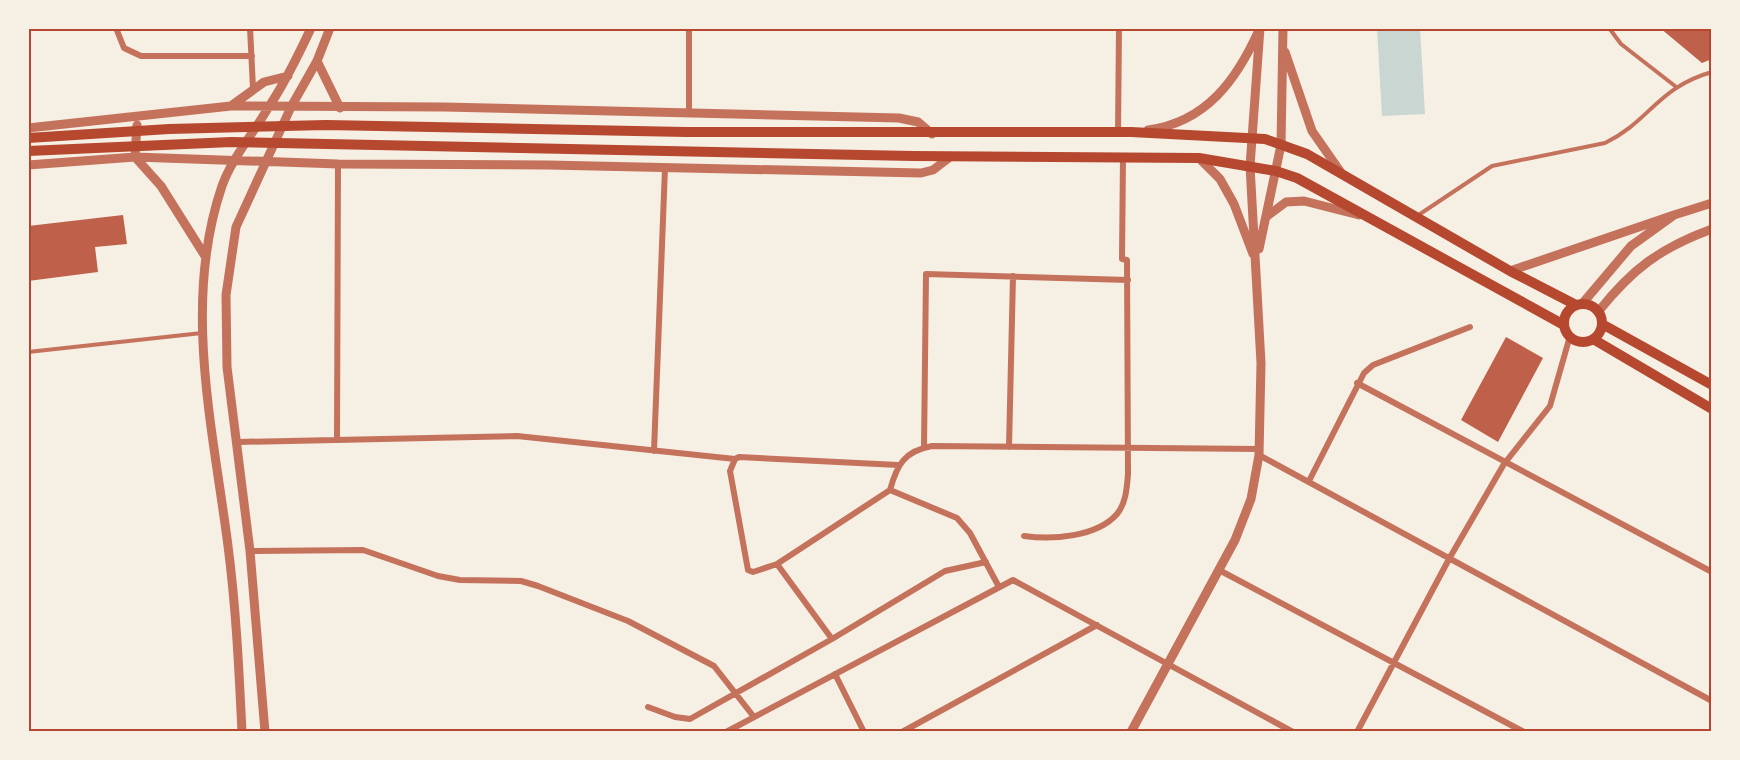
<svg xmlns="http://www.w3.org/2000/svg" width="1740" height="760" font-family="'Asap Condensed',sans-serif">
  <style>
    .water { fill: #c9d6d2 }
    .building { fill: #bf614a }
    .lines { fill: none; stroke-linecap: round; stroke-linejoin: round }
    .service { stroke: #c5725c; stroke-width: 4 }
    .minor { stroke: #c5725c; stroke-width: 6 }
    .tertiary { stroke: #c5725c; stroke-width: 9 }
    .secondary { stroke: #b5482f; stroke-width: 10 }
    .neatline { fill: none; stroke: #b5482f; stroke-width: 2 }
  </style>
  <rect width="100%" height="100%" fill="#f6efe4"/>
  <path class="water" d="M1377 29H1420L1425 114 1382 116Z"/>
  <path class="building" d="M1660 28H1712V59L1702 63Z
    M123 215 127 244 95 247 98 272 28 281V226Z
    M1506 337 1543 358 1498 442 1461 420Z"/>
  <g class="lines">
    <path class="service" d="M1609 28 1621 44 1675 86
      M1417 216 1492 166 1605 143C1649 122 1658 87 1712 72
      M28 352 202 333"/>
    <path class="minor" d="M116 28 124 48 141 56H252
      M250 28 253 88
      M689 113V28
      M1118 132 1119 28
      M1357 383 1712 572
      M337 438 338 164
      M238 442 517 436 735 459
      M1009 447 1013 276
      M924 448 926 274 1128 280
      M654 451 665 168
      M1259 455 1712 701
      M1309 481 1364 373 1373 365 1470 327
      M890 490C897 464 905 451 932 446L1260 449
      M1024 536C1052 540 1097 537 1117 514 1126 503 1127 487 1128 474L1127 260 1122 259 1123 157
      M250 551 363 550 438 576 460 580 521 581 538 586 628 621 714 666 754 717
      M777 564 753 572 748 570 730 471 735 459 739 457 898 465
      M1219 570 1524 732
      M832 639 945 571 986 562
      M835 674 864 732
      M648 707 675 717 690 719 832 639 777 564 890 490 957 518 970 533 999 587
      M726 732 1013 580 1293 732
      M902 732 1097 625
      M1357 732 1449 559 1504 464 1550 406 1570 336"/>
    <path class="tertiary" d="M1285 52 1312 131 1342 174
      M317 61 340 108
      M231 106 264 82 288 76
      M137 125 135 157 161 186 205 256
      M28 128 231 106 444 107 899 118 918 122 932 134
      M1148 130C1207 122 1237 79 1259 30
      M1199 158 1220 179 1234 204 1253 254
      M28 165 135 157 338 164 548 165 921 173 933 170 950 157
      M1266 217 1286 202 1304 201 1359 215
      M1259 249 1281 145 1283 28
      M1510 271 1674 215
      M1582 304 1631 246 1674 215 1712 203
      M1598 312C1632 269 1660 248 1712 229
      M242 732C239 670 236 607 228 546 213 428 182 303 222 186 232 158 253 134 268 108 285 83 298 56 311 28
      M265 732 250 551 227 367 226 295 236 227 291 107 317 61 330 28
      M1131 732 1235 540 1251 499 1259 455 1261 363 1250 166 1260 28"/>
    <path class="secondary" d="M28 138 169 129 326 125 686 132H1131L1265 139 1307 154 1510 271 1576 305
      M28 151 231 142 913 156 1199 158 1276 171 1297 178 1564 325
      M1564 323a19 19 0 1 1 38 0a19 19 0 1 1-38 0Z
      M1602 324 1712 385
      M1593 339 1712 409"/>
  </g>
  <rect width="1740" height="760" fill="none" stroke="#f6efe4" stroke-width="60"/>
  <rect x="30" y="30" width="1680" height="700" class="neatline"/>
</svg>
